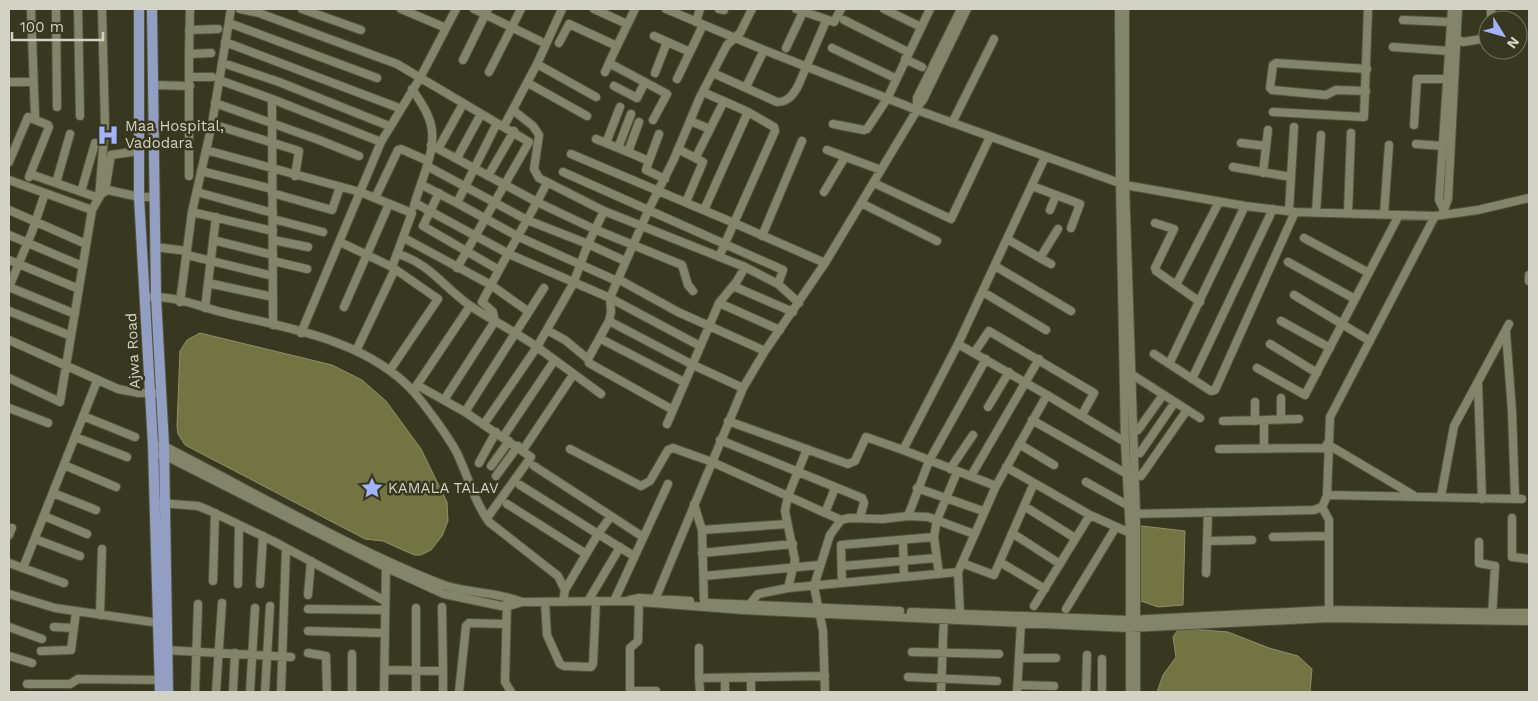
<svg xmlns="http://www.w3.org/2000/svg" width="1538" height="701" font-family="'Work Sans',sans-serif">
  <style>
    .water { fill: #727442; stroke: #8f9069 }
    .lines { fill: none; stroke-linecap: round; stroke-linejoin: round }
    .minor-casing { stroke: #545540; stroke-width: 10 }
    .major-casing { stroke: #545540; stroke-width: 12 }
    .minor { stroke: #83856a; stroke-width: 8 }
    .major { stroke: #939ec3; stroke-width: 10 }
    .labels { text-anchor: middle; stroke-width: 5; stroke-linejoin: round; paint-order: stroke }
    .poi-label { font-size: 15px; fill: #d2d3c5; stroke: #37381f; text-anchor: start }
    .street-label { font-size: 15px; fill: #d2d3c5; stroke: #37381f }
  </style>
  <rect width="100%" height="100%" fill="#37381f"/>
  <path class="water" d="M200 333 332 365 362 380 386 401 421 449 447 502 448 521 442 536 431 550 421 555H414L383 541 365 539 185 445 178 434 177 426 180 351 187 340Z
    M1142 526 1185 531 1183 605 1158 607 1138 600V528Z
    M1179 628 1228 632 1269 648 1298 656 1312 669 1310 692H1157L1163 675 1176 657 1173 637Z"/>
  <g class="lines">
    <g class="minor-casing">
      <path id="minor" d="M31 9 35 116
        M56 9 57 107
        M78 9 80 116
        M240 9 259 13 397 64 529 142 457 268
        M302 9 361 30
        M401 9 446 28
        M474 9 540 41
        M594 9 627 24
        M666 9 764 50 917 110 1125 185 1245 206 1295 212 1435 216 1478 210 1529 198
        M719 9 724 10
        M796 9 834 22 841 9
        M884 9 921 27
        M1119 9 1120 183 1125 442 1130 533V692
        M1125 9V185L1136 514V692
        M1491 9V20
        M844 20 908 52
        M1403 20 1451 22
        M696 22 700 9
        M229 23 377 78
        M189 30 218 29
        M654 36 690 52
        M1454 38 1463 42 1488 38
        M225 42 399 108
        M559 43 569 24 617 46 635 9
        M617 46 609 63 667 94 653 120
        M1393 47 1449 51
        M786 48 803 12
        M832 48 895 78
        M189 54 190 9
        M905 59 922 67
        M463 60 488 9
        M223 63 279 82 389 126
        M537 64 596 97
        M489 72 521 9
        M605 72 609 63
        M655 73 667 42
        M713 73 777 102C788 102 793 95 798 86L826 21
        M190 77H212
        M677 79 703 25
        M219 80 272 99 273 325
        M9 82H33
        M528 83 587 116
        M153 85 190 86
        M614 86 637 98 645 82
        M746 87 764 50
        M412 89C418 98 424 106 428 116 441 145 421 178 414 206
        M1366 91 1336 90 1326 95 1272 90 1270 88 1273 65 1276 63 1367 69
        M703 92 748 112 704 210
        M272 99 381 142
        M215 103 319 140 359 156
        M918 106 923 100 967 9
        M513 110 533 126 539 135 534 169 539 178 604 211 745 267 778 284 799 303
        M1273 112 1364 117 1368 9
        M690 121 710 129
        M952 123 994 39
        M212 124 299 151 295 176
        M833 124 864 130 867 129 887 99 930 9
        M1414 125 1417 79H1447
        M504 126 537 64 562 9
        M596 139 628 152 639 122
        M606 143 620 107
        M1241 143 1266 146
        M1416 144 1443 146
        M431 145 537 202 499 270 423 226 439 193
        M618 148 631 114
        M438 149 463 104
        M678 149 703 162 686 202
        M206 150 360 192 412 213 392 267 340 242
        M827 150 881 170
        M628 152 649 161 659 134
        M571 154 734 223 775 131 774 127 748 112
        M696 157 724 101
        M457 158 481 114
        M649 161 646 170 665 179
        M9 162 28 117 48 125 49 127 29 177
        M427 166 527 220 588 244 573 284 537 347 601 394
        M1233 167 1291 177
        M201 171 272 189
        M563 172 783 270 778 284
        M1263 173 1268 130
        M30 174 99 198 105 125 102 9
        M189 176V54L211 53
        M488 176 514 131
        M9 180 92 210 101 194 108 190 139 197H154
        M56 183 70 134
        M547 183 537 202 594 229 682 265 688 285 693 291
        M874 183 951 219 990 137
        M106 185 111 155 139 151
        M422 185 457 203 497 123
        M1032 186 1080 204 1071 228
        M81 192 95 143
        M197 192 273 213
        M824 192 845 157
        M272 193 332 210 340 187
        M375 198 398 150 401 149 428 161
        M415 203 509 254 610 298 700 346
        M457 203 519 237 617 281
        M861 203 937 241
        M1443 208 1439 200 1452 9
        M9 210 86 244
        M1050 210 1056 195
        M604 211 588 244 625 261
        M1289 211 1294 127
        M192 212 273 231
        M1316 213 1321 135
        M1348 213 1351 133
        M1384 214 1389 145
        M1442 215 1448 199 1458 9
        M216 217 208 283 273 297
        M273 219 323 232
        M1155 223 1174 229 1155 268 1156 271 1176 285
        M9 235 82 266
        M762 236 802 141
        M404 238 491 285 529 312
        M1304 238 1369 273
        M1007 239 1040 258 1058 229
        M213 240 273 255
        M273 240 308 247
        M155 247 187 251
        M398 254C431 264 445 289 472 307 493 321 516 332 537 347L484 424
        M187 255 273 276
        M719 257 734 223 825 263
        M1040 258 1051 264
        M9 260 79 289
        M273 261 307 269
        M1288 262 1355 299
        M995 266 1071 311
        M1529 275V281
        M618 279 678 312 765 351
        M733 286 793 312
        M9 287 32 232 45 193
        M9 287 75 314
        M983 292 1046 330
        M1294 295 1370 341
        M151 297C174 296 199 306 221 312 286 328 365 339 413 391 425 405 448 436 457 453 468 476 474 501 489 522L558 576 565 590 563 602
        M180 302 192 212 212 124 231 9
        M1200 302 1176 285 1219 202
        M719 303 780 330
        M344 307 389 204
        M205 308 208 283
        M9 311 71 336
        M609 321 691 364 743 388
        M1281 321 1330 348
        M547 330 565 340 588 359 589 363 673 410
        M1506 332 1512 411 1515 499
        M301 333 381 142 420 78 456 9
        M601 339 684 382
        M9 340 118 389 139 393H161
        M958 344 1047 395
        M1270 344 1317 373
        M356 351 395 269
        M974 353 989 331 1094 393 1082 415
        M1154 354 1211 391 1215 390 1295 212
        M588 359 609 321 611 312 610 298 618 279 649 209 674 159 700 97 727 45 740 33 752 9
        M1169 364 1245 206
        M1257 368 1305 395 1399 215
        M390 370 438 299 392 267
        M1128 372 1200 418
        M9 378 60 402 92 210
        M1192 379 1273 209
        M1478 384 1482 499
        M417 385 470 306
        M413 391 417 385 465 412 531 457 487 518
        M1281 398V420
        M444 400 495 321 493 312 482 302 499 270
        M1255 402V421
        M988 407 1009 372
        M9 408 48 423
        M465 412 544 288
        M83 416 135 437
        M1032 420 1127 474
        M1264 420 1299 419
        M728 421 848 464 855 461 866 437 903 450
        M1223 421 1264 420V449
        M667 424 719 303 737 281 745 267
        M1138 430 1163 395
        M75 437 127 457
        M503 437 554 361
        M720 440 862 498 864 503 860 517
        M1019 444 1054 465
        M1327 444 1413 495
        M153 445 164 446C254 492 347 547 441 584 467 594 496 591 522 602
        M570 449 641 486 650 481 668 450 673 448 712 462 841 520
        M1219 449 1327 448
        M523 450 573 375
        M1140 453 1175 402
        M153 454 164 455 385 567 444 594 506 607 522 602 628 601 743 610 1129 628 1329 618 1529 621
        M479 463 496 432
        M64 465 116 487
        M491 466 509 441
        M534 466 611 516 598 534 634 556
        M1006 467 1090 515
        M950 469 973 435
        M496 476 518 446
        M971 476 1039 359
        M1141 476 1187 410
        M1086 482 1129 506
        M520 485 598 534 565 590
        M996 486 1047 395 1125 442
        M917 488 983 511
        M53 493 96 510
        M1327 495 1522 499
        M1441 496 1454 426 1509 324
        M160 503 198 506 208 510 273 541 385 601
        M507 504 586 554
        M694 504 702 530
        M1024 506 1075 538
        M1322 507 1329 520V613
        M825 513 835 488
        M1131 514 1314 510 1322 507 1327 496 1330 417 1435 216
        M44 516 87 534
        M611 516 643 537
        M1512 518V557L1529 559
        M1012 533 1060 564
        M974 534 928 517 908 516 929 461 986 359
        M9 535 12 528
        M934 537 937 520 957 472
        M1273 537 1329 536
        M35 539 80 556
        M903 540 904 577
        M1208 541 1252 540
        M1479 542V563L1495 566 1492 617
        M702 553 793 544
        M1000 562 1045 589
        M9 563 64 583
        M962 563 994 575 1034 483
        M843 566 936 558
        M23 568 97 381
        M1206 573 1208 512
        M704 576 819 565
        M213 581 215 513
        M842 583 841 545 934 537 939 574
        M238 584 239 525
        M260 584 263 536
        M788 588 795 560 785 511 788 496 807 449
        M9 594 55 608 159 623
        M308 595 311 561
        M630 600 639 598 690 601
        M639 600 638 641 630 648V689L633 691H656
        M588 601 620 547
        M614 601 668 484
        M545 602 547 635 560 664 564 666 591 667 593 664 596 601
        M654 602 743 388 765 351 825 263 917 110V98L961 9
        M704 602 702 530 787 524
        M507 603 505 682 511 692
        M709 603 900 611
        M750 604 758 594 788 588 958 572
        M1034 606 1090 515 1130 533
        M442 607 443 671
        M416 608V692
        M308 609 385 610
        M1066 609 1116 527
        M911 612 1128 620 1329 610 1529 613
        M960 614 958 572 996 486 903 450 958 344 1045 157
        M100 615 102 549
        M9 627 42 639
        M54 627 74 628
        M308 631 385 633
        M699 648V678
        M164 650 291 657
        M41 651 71 650 76 612
        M912 652 999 654
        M308 653 326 656 327 692
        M9 656 32 663
        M1019 658H1056
        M385 670 443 671V692
        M751 677V692
        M908 677 997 681
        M725 678V692
        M27 684H70L78 679 160 680
        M1018 685 1054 686
        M195 692 198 604
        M216 692 222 603
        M233 692 235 653
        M250 692 255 608
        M265 692 270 606
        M281 692 286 548
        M352 692V654
        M384 692 386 564
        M459 692 466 626 469 623 506 624
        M700 692 699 678 825 676
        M825 692 823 631 814 586 830 535 841 520 849 518 883 519 908 516
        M941 692 944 614
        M1017 692 1021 623
        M1086 692 1087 655
        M1102 692V659"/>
    </g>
    <g class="major-casing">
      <path id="major" d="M139 9V197L153 445 160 692
        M152 9 156 297 164 446 168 692"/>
    </g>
    <use href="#minor" class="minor"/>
    <use href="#major" class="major"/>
  </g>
  <defs>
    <g id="hospital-bare" transform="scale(1.725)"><path d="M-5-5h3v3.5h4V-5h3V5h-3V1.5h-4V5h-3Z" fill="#a2b2fd" stroke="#37381f" stroke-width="2.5" paint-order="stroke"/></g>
    <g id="sight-bare" transform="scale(1.725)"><path d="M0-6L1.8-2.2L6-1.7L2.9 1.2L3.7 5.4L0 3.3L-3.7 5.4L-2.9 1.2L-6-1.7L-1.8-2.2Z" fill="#a2b2fd" stroke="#37381f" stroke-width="2.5" paint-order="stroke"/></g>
  </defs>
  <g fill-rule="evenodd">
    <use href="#hospital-bare" x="108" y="135"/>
    <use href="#sight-bare" x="372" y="488"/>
  </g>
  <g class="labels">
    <g class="poi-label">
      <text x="125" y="131">Maa Hospital,<tspan x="125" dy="17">Vadodara</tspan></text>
      <text x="388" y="493">KAMALA TALAV</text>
    </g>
    <g class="street-label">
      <text transform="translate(133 351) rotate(-93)" y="5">Ajwa Road</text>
    </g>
  </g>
  <rect width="1538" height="701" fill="none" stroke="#d2d3c5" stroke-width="20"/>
  <g transform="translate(1503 35) rotate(127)"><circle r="24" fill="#37381f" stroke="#757661"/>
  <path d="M0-4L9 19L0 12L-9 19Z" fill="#a2b2fd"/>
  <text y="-8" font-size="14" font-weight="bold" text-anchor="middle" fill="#d2d3c5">N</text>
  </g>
  <path d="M12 32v8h91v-8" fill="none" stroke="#d2d3c5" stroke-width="2.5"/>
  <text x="20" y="32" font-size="15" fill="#d2d3c5" stroke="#37381f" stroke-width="4" paint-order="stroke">100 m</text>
</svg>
